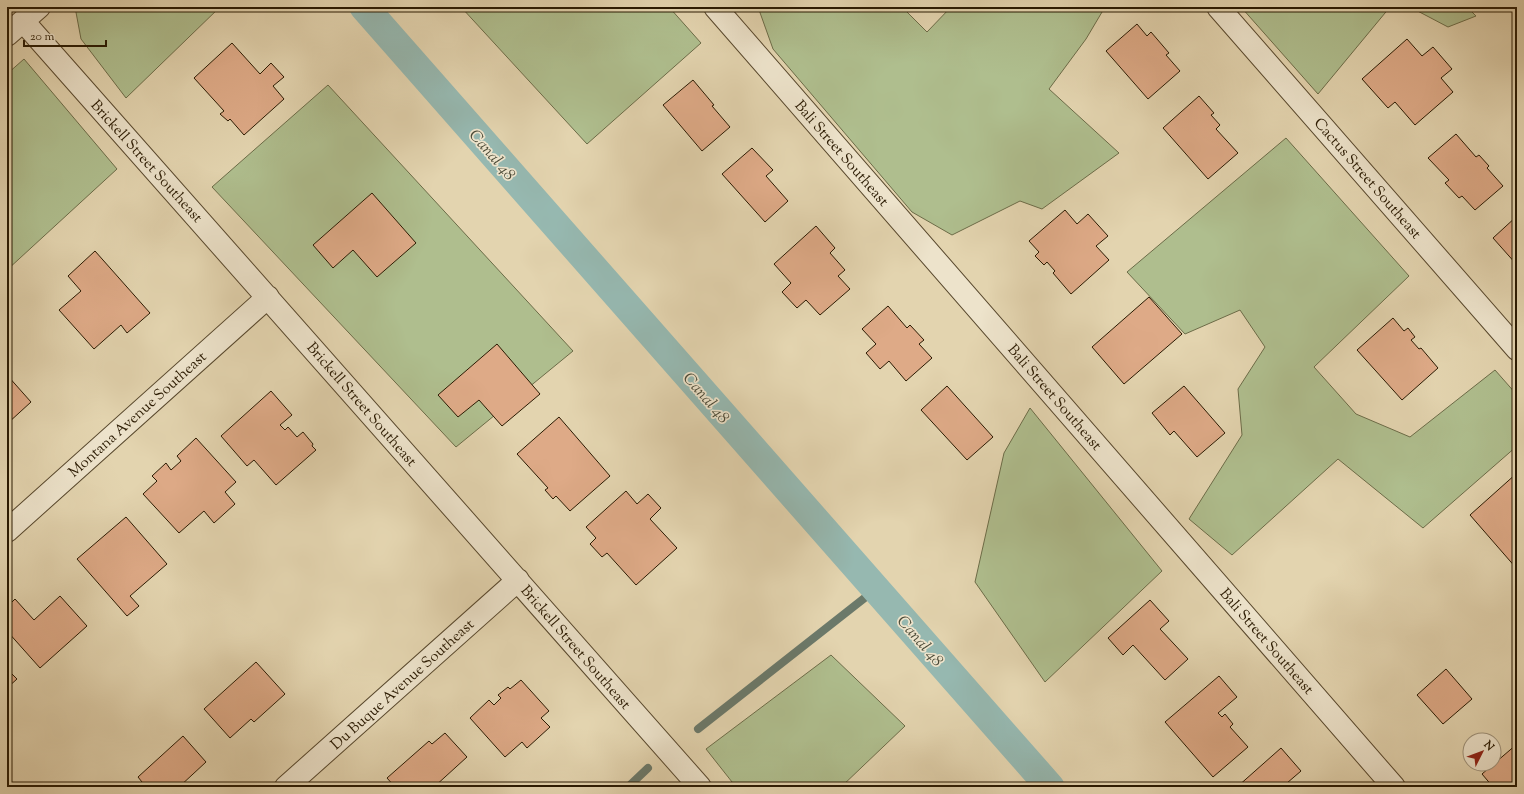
<svg xmlns="http://www.w3.org/2000/svg" width="1524" height="794" font-family="'Sorts Mill Goudy',serif">
  <style>
    .green { fill: #afbe8e; stroke: #6c6c48 }
    .lines { fill: none; stroke-linecap: round; stroke-linejoin: round }
    .stream { stroke: #6b796a; stroke-width: 8 }
    .canal { stroke: #96b8b0; stroke-width: 29 }
    .building { fill: #deaa87; stroke: #2a1a02 }
    .minor-casing { stroke: #58482d; stroke-width: 24 }
    .minor { stroke: #ede3cb; stroke-width: 22 }
    .labels { text-anchor: middle; stroke-width: 3.5; stroke-linejoin: round; paint-order: stroke }
    .street-label { font-size: 15px; fill: #2a1a02; stroke: #ede3cb }
    .water-label { font-size: 16px; font-style: italic; fill: #4a4936; stroke: #ede3cb }
  </style>
  <rect width="100%" height="100%" fill="#e3d4af"/>
  <filter id="stains"><feTurbulence type="fractalNoise" baseFrequency=".005" numOctaves="4"/><feColorMatrix values="0 0 0 0 .2 0 0 0 0 .09 0 0 0 0 .02 0 0 0 .5 -.17"/></filter>
  <radialGradient id="worn" r=".72"><stop offset=".6" stop-color="#630" stop-opacity="0"/><stop offset="1" stop-color="#630" stop-opacity=".3"/></radialGradient>
  <path class="green" d="M75 7H220L126 98 81 39Z
    M461 7H669L701 43 587 144Z
    M758 7H902L927 32 951 7H1105L1086 39 1049 89 1119 153 1042 209 1020 201 952 235 912 212 773 49Z
    M1241 7H1390L1318 94Z
    M1410 7H1467L1476 16 1448 27Z
    M24 59 117 169 7 270V74Z
    M328 85 573 351 456 447 212 187Z
    M1286 138 1409 276 1314 367 1356 414 1410 437 1495 370 1517 395V446L1423 528 1338 459 1232 555 1189 519 1242 435 1238 389 1265 347 1240 310 1185 334 1127 272Z
    M1030 408 1162 571 1045 682 975 582 1004 453Z
    M831 655 905 726 841 787H736L706 749Z"/>
  <g class="lines">
    <path class="stream" d="M373 17 384 7
      M698 729 876 589
      M628 787 648 768"/>
    <path class="canal" d="M364 7 1050 787"/>
  </g>
  <path class="building" d="M1137 24 1147 36 1151 32 1169 53 1166 55 1180 71 1148 99 1106 51Z
    M1407 39 1422 56 1433 47 1452 69 1441 78 1453 92 1415 125 1395 102 1388 108 1362 79Z
    M232 43 260 74 271 63 284 77 273 86 284 99 244 135 230 119 228 121 220 114 224 111 194 78Z
    M693 80 714 105 712 106 730 127 702 151 663 105Z
    M1199 96 1214 113 1211 115 1220 125 1216 129 1238 153 1208 179 1163 128Z
    M1456 134 1476 157 1479 155 1489 166 1487 168 1503 186 1475 210 1462 196 1459 198 1445 183 1449 180 1428 158Z
    M752 148 773 170 766 176 788 201 765 222 722 174Z
    M372 193 416 243 377 277 353 250 333 268 313 245Z
    M1065 210 1077 224 1088 214 1108 236 1096 246 1109 260 1071 294 1053 273 1055 271 1047 262 1044 265 1035 256 1039 252 1029 241Z
    M1517 216V265L1493 238Z
    M816 226 835 248 830 253 845 270 838 276 850 289 820 315 806 300 797 308 782 292 791 283 774 264Z
    M95 251 150 313 127 333 121 325 94 349 59 310 81 291 68 276Z
    M1149 297 1182 334 1124 384 1092 347Z
    M888 306 907 328 910 325 924 340 919 344 932 358 906 381 889 361 880 369 866 353 876 344 862 329Z
    M1393 318 1404 331 1408 328 1415 337 1411 340 1419 349 1421 348 1438 368 1402 400 1357 350Z
    M497 344 540 394 502 426 479 400 458 417 438 395Z
    M7 375 31 402 8 423 9 425 7 427Z
    M947 386 993 437 967 460 921 410Z
    M1184 386 1225 433 1197 457 1174 431 1170 435 1152 413Z
    M271 391 292 415 280 425 285 430 288 427 297 437 303 432 313 444 312 446 316 450 276 485 254 460 247 466 221 436Z
    M559 417 610 476 570 511 556 496 553 499 545 490 548 488 517 454Z
    M196 438 236 482 225 492 235 504 214 523 204 511 179 533 143 494 157 481 152 476 166 463 171 470 181 461 177 456Z
    M1517 473V569L1470 515Z
    M626 491 637 504 648 494 661 508 650 519 677 548 636 585 607 553 602 557 590 544 596 538 586 527Z
    M126 517 167 564 130 596 139 606 127 616 77 559Z
    M60 596 87 626 40 668 7 631V607L15 599 34 620Z
    M1150 600 1169 621 1160 629 1188 659 1165 680 1133 645 1123 655 1108 638Z
    M256 662 285 694 254 722 251 719 230 738 204 709Z
    M7 669 17 679 7 688Z
    M1446 669 1472 699 1443 724 1417 695Z
    M1219 676 1237 697 1218 713 1222 717 1225 714 1233 724 1230 727 1248 747 1213 777 1165 722Z
    M521 680 549 711 541 718 550 727 527 748 522 742 505 757 470 718 489 700 494 705 501 698 498 695 508 687 510 689Z
    M445 733 467 757 434 787H395L387 778 429 741 432 744Z
    M183 736 206 762 179 787 176 786 174 787H146L138 777Z
    M1517 744V787H1493L1482 774Z
    M1281 748 1301 771 1287 783 1291 787H1237Z"/>
  <g class="lines">
    <g class="minor-casing">
      <path id="minor" d="M715 7 1394 787
        M1218 7 1517 349
        M23 21 700 787
        M7 35 39 7
        M7 531 268 297
        M286 787 518 580"/>
    </g>
    <use href="#minor" class="minor"/>
  </g>
  <g class="labels">
    <g class="street-label">
      <text transform="translate(842 153) rotate(49)" y="5">Bali Street Southeast</text>
      <text transform="translate(147 161) rotate(48)" y="5">Brickell Street Southeast</text>
      <text transform="translate(1368 178) rotate(49)" y="5">Cactus Street Southeast</text>
      <text transform="translate(1055 397) rotate(49)" y="5">Bali Street Southeast</text>
      <text transform="translate(362 404) rotate(49)" y="5">Brickell Street Southeast</text>
      <text transform="translate(137 414) rotate(-42)" y="5">Montana Avenue Southeast</text>
      <text transform="translate(1267 641) rotate(49)" y="5">Bali Street Southeast</text>
      <text transform="translate(576 647) rotate(49)" y="5">Brickell Street Southeast</text>
      <text transform="translate(402 684) rotate(-42)" y="5">Du Buque Avenue Southeast</text>
    </g>
    <g class="water-label">
      <text transform="translate(493 154) rotate(49)" y="6">Canal 48</text>
      <text transform="translate(707 397) rotate(49)" y="6">Canal 48</text>
      <text transform="translate(921 640) rotate(49)" y="6">Canal 48</text>
    </g>
  </g>
  <rect width="1524" height="794" fill="none" stroke="#e3d4af" stroke-width="24"/>
  <rect x="8" y="8" width="1508" height="778" fill="none" stroke="#2a1a02" stroke-width="2"/>
  <rect x="12" y="12" width="1500" height="770" fill="none" stroke="#2a1a02"/>
  <g transform="translate(1482 752) rotate(48)"><circle r="19" fill="#ede3cb" stroke="#9f937b"/>
  <path d="M0-3L7 15L0 10L-7 15Z" fill="#8f2418"/>
  <text y="-6" font-size="11" font-weight="bold" text-anchor="middle" fill="#2a1a02">N</text>
  </g>
  <path d="M24 40v6h82v-6" fill="none" stroke="#2a1a02" stroke-width="2"/>
  <text x="30" y="40" font-size="12" fill="#2a1a02" stroke="#ede3cb" stroke-width="3" paint-order="stroke">20 m</text>
  <rect width="100%" height="100%" filter="url(#stains)"/>
  <rect width="100%" height="100%" fill="url(#worn)"/>
</svg>
